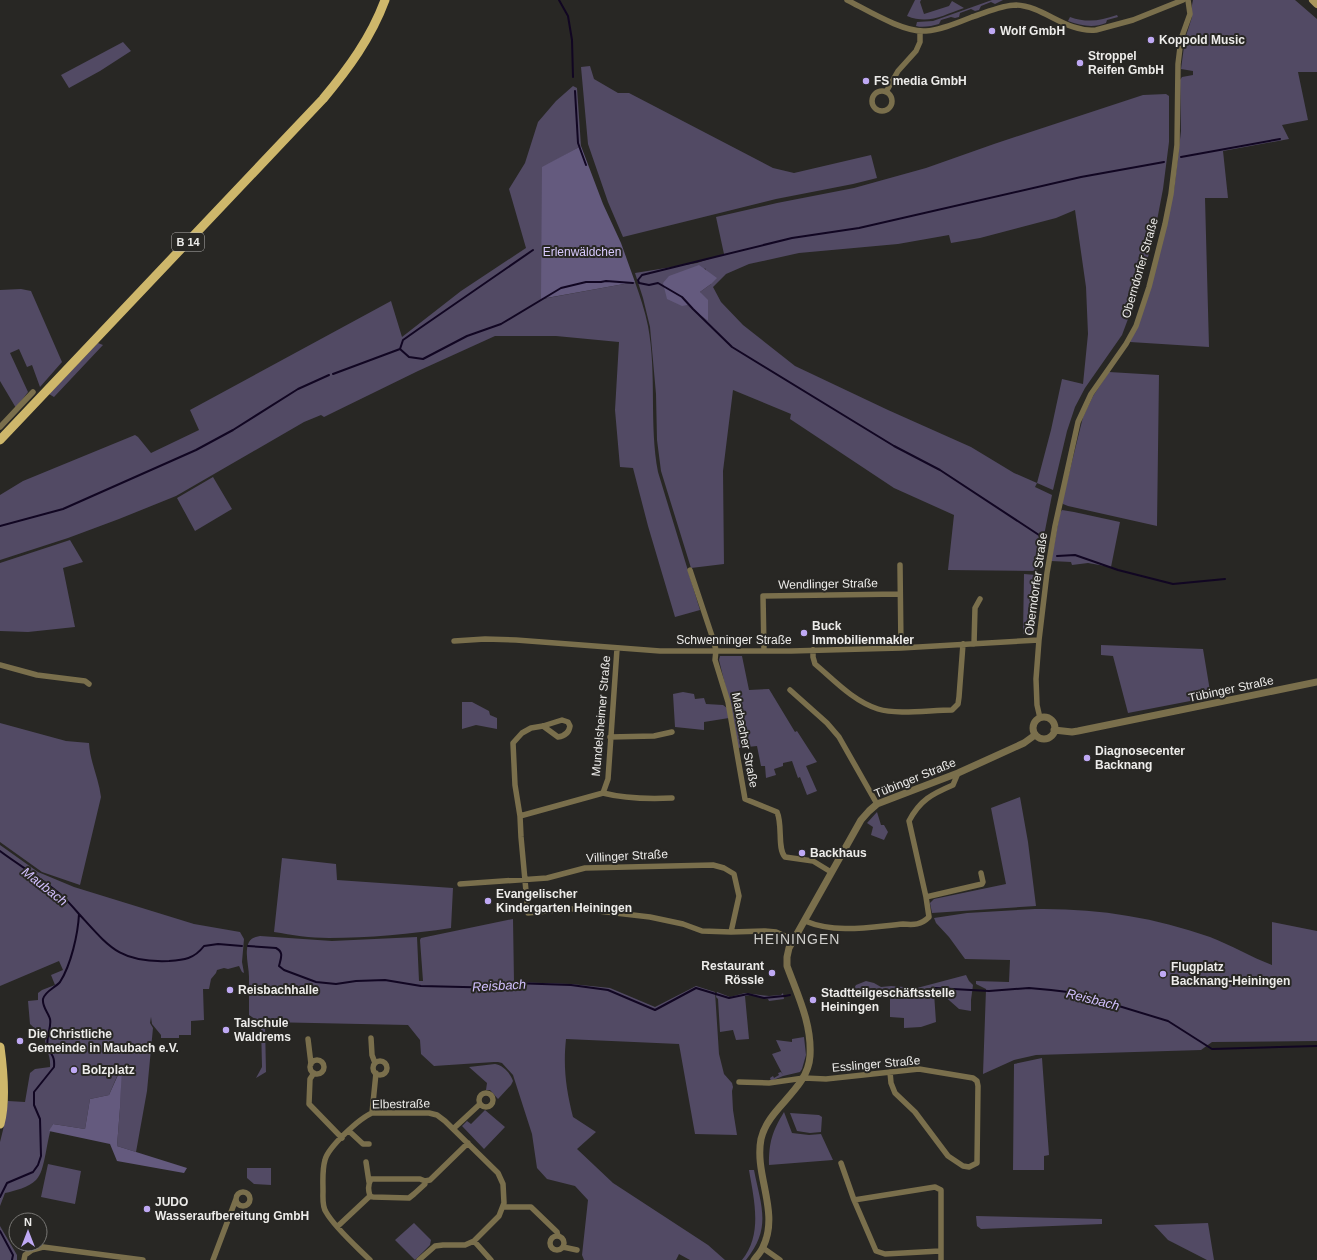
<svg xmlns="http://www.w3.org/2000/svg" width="1317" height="1260" font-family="Helvetica,sans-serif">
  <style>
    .green { fill: #524a64; fill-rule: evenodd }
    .forest { fill: #645a7e }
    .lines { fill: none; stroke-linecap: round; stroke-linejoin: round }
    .stream { stroke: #110622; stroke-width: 2 }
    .minor { stroke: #7a6f4c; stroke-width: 5.5 }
    .tertiary { stroke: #7a6f4c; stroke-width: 7 }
    .secondary { stroke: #aa975e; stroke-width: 8 }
    .primary { stroke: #ceb76b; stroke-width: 9 }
    .poi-dot { fill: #bfa9f4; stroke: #282724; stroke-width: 1.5 }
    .labels { text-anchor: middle; stroke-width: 4; stroke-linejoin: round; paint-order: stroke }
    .shield { fill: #282724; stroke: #b2b1af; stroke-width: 1 }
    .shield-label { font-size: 11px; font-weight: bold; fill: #edecea }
    .poi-label { font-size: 12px; font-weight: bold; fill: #edecea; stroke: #282724; text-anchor: start }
    .park-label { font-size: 12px; fill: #d9cbfd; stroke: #282724 }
    .street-label { font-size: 12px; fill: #edecea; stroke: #282724 }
    .water-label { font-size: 13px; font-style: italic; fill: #d2c0fe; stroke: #282724 }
    .quarter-label { font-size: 14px; letter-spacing: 1px; fill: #cfcecb; stroke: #282724 }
  </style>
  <rect width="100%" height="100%" fill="#282724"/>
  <path class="green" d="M915 0H921L920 2 924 14 949 6 952 1 964 8C943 15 929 25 907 16Z
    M992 0H1003L995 4 991 2 981 6 979 10 975 11 971 9 960 13 959 17 955 18 951 17 941 20 939 24C932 26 923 28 916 26L917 22 933 21Z
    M1193 0H1295L1317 19V72H1298L1308 120 1282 125 1289 139 1223 151 1228 198H1205L1209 347 1130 342 1138 324 1174 190 1181 131 1180 80 1182 77 1193 75V71L1181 69 1185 39 1192 17V5Z
    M1117 15 1118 17 1107 20 1106 23C1094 28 1081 26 1068 21L1070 17C1087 23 1100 21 1117 15Z
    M123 42 131 51 100 71 69 88 61 75Z
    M590 66 594 79 618 93H629L773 168 794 173 871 155 877 178 853 184 776 199 623 237 608 202 588 144 581 67Z
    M573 86 577 88 581 146 542 168V299L635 282C640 296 645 311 648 326 657 374 649 424 658 472L700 610 675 617 648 526 633 468 620 467 615 410 619 342 556 336H495L418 371 328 415 324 417 321 415 304 422 176 496 119 519 68 538 0 560V495L23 481 135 435 138 437 151 453 199 430 190 410 391 301 402 337 461 291 526 248 509 189 525 163 538 122 556 101Z
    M1166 94 1169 96V142L1163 189 1155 231 1140 287 1122 335 1085 388 1075 407 1067 431 1053 490 1037 483 1035 487 1052 495 1037 571 948 570 954 515 894 488 790 419 791 414 733 390 723 471 724 564 691 568 661 471 657 440 656 394 650 327 643 298 635 273 697 263 724 254 716 217 777 203 854 188 926 168 994 144 1143 95ZM1075 210 1086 287 1088 334 1083 384 1062 379 1051 430 1037 483 1014 473 971 447 888 410 795 366 743 325 721 302 713 287 726 274 749 264 799 253 898 244 949 235 951 243 980 238 1056 218ZM705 268 711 284 700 292 708 321 687 305Z
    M21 289 31 291 62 362 40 387 32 365 27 367 19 349 10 353 28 392 16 408 0 381V290Z
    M98 343 103 345 54 397 49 394Z
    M1109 372 1159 375 1157 526 1068 506 1063 504 1062 502 1083 417 1093 396Z
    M213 477 232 509 195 531 177 498Z
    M1062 510 1074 512 1120 522 1111 567 1088 563 1072 565 1071 562 1051 561 1060 513Z
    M70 540 83 562 63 568 75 627 28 632 0 631V563Z
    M1024 574 1036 575 1038 576 1031 596V628L1029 632 1023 634Z
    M1101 645 1203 649 1211 697 1128 713 1113 656 1101 655Z
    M720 656H742L749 690 769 689 795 732 797 731 817 762 806 766 817 791 807 795 800 777 798 778 792 761 783 763V766L774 769 776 775 766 778 765 766H761L757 746 738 748 729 701 719 660Z
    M683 692 694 694 695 699 704 698 706 704 723 705 727 708 729 718 704 722V730L675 727 673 694Z
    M462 702H472L489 711 490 715 497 718V729L476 725 462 729Z
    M0 723 66 741 89 743C90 762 99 779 101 797L80 885 42 872 0 842Z
    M1020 797 1028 842 1036 906 932 913 930 903 934 899 1006 884 991 808Z
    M877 812 881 825H884L888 832 884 840 871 835 873 827 867 823Z
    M0 845 38 872 74 887 194 924 240 932 244 939 242 962 244 973 242 972 239 966 228 969 224 968 217 970 216 973 211 979 209 989H203L204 1020 191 1021V1035H179V1038H161V1035L152 1024 151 1017 150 1023 153 1028 147 1091 136 1152 117 1146 120 1108 121 1067 109 1095 90 1099 85 1129 53 1124C46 1138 46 1171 36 1180 29 1187 15 1191 5 1193L0 1206V1142L3 1130 8 1101 25 1102 30 1073 35 1069 50 1067C51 1055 45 1049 45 1038L30 1024 28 1001 38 1000V993L42 990 55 985 51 975 63 970 59 961 0 986Z
    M282 858 336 864 337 880 453 888 451 928C412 934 368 938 329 938 310 938 292 935 274 932Z
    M1035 909C1095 908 1154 917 1210 937 1231 945 1251 957 1272 965V922L1317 931V1041L1212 1042 1201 1050 1036 1055 1014 1060 983 1074 986 989 976 984V981L1009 982 1010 960 965 959 949 937 936 923 934 918 967 913Z
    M513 919 514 982 571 984 610 988 655 1007 696 986 715 992 719 1054 724 1074 732 1083 733 1087 732 1091 733 1110 737 1135 695 1134 679 1044 566 1039C563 1067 566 1089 573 1117L596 1132 577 1149 613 1183 708 1245 725 1260H690L679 1254 676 1260H584L582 1255 588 1200 575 1186 547 1179 537 1168 532 1134 513 1075 502 1063 498 1062H494L434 1066 421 1054 420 1040 408 1025 266 1022 258 1021 249 1015C249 1002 249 989 249 977 249 966 244 952 249 942 251 938 255 937 260 936L332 941 417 937 419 981H423L420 940 421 938Z
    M966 975 969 981 973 985 971 1000V1011L959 1009 941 993H934L936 1022 921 1027 904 1028V1018L890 1017V995L833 994 834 989 853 990 856 985 866 981 874 983 881 987 891 986 917 988Z
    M717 992 730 997 745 993 769 996 781 995 783 993 784 999 769 1001 768 999 750 995 745 996 749 1039 736 1040 733 1030 720 1032 718 999 716 997Z
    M265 1024 266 1072 256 1078 262 1067 261 1025Z
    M804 1037 806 1055 802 1069 800 1072 783 1076 771 1081 770 1078 773 1076 774 1078 779 1075 778 1073 781 1072 783 1075 772 1054 781 1051 776 1040 792 1042V1039Z
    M1042 1058 1049 1155 1044 1156V1170H1013L1014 1064Z
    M495 1064C503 1065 511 1074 513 1081L511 1085 498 1099 490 1090H486L487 1083 469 1067Z
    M485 1110 505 1127 484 1149 462 1126 467 1121 471 1124Z
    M784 1112 792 1133 809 1135 821 1134 833 1160 769 1165C769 1142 772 1132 784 1112Z
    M790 1113 819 1115 822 1117 821 1132 810 1133 797 1131Z
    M48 1164 81 1171 75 1204 41 1197Z
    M247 1168H271V1185L254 1184 247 1178Z
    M749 1170H754C761 1206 772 1228 746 1260H742C763 1234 754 1200 749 1170Z
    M976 1216 1102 1219V1224L981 1229 977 1226Z
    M414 1223 431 1240 430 1245 415 1260 395 1240Z
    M1208 1223 1214 1260H1207L1168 1240 1154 1225Z
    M0 1226 17 1255V1260H0Z"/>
  <path class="forest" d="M581 146 603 204 621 243 635 282 541 299 542 167Z
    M699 265 717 278 711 284 700 292 708 300V321L687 305 682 306 667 299 663 283 669 276Z
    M122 1066 120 1108 117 1146 187 1168 184 1173 117 1161 110 1144 49 1131 53 1124 85 1129 90 1099 109 1095Z"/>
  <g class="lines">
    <path class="stream" d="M559 0 568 16 572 40 573 77
      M575 91 578 143 586 165
      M1181 157 1280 139
      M400 349 403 340 420 328 533 250
      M333 374 400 349 409 357 423 359 467 336 501 324 561 288 586 282H601L606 281 633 283
      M0 526 63 509 196 450 233 430 298 389 329 375
      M1042 537 940 470 894 446 732 347 693 309 682 297 658 283 649 285 639 283 638 280 642 275 792 238 859 228 1081 177 1164 162
      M1057 556 1075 555 1118 570 1173 584 1225 579
      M0 851C20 866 41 878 60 894 67 900 73 907 79 914 110 948 120 963 169 961 184 960 194 959 204 946L218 944 242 946
      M248 946 276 948C284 952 281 958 279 966L284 970 316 982 336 984 356 981 385 980 421 986 505 988 513 983 571 985 608 990 655 1010 696 988 729 998 748 994 764 998 784 996
      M835 991 857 992 898 991 918 992 935 988 989 991 1029 988 1051 990 1076 993 1168 1021 1212 1049 1317 1046
      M785 996 790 995
      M0 1197 7 1183 33 1172 38 1165 41 1156 40 1119 34 1105V1092L54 1067C55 1055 51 1056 48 1047 45 1038 52 1028 50 1019 48 1012 42 1007 43 999 45 991 55 988 60 982 71 965 78 934 79 914
      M0 1231 13 1255 12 1260"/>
    <path class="minor" d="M847 0C867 10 904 33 926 31 941 30 957 23 972 17 985 13 1002 5 1016 5 1044 6 1066 33 1096 30L1133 20 1183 0
      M872 101a10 10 0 1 1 20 0a10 10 0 1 1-20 0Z
      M886 92 898 71 916 51 920 42V31
      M0 427 33 392
      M900 565 901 648
      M690 570 713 639 716 650 715 660 728 702 745 799 777 812C783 825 777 849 785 857L813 861 831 872
      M454 641 485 639 516 640 660 651H791L901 648 1039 640
      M974 644 975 608 980 599
      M813 650V657L815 664C834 680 853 701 878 709 897 715 930 710 952 710L958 704 959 697 963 644
      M764 651 763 596 900 594
      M0 665 37 675 85 681 89 684
      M790 690 827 723 839 737 877 804
      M1040 718 1037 705 1036 679 1039 640 1047 573 1055 526 1078 422 1091 394 1126 344 1136 326 1149 287 1165 224 1171 194 1177 145 1178 64 1181 39 1190 14 1188 0
      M543 726 558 737C565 736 569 733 570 726L568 722 562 720 543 726 531 728 522 733 513 743 515 785 520 816 521 837 528 913 565 909H581L650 917 683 924 702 931 731 932 765 931 776 932 794 940
      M610 737 654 736 672 732
      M603 793C626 799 649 799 672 798
      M520 816 603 793 608 779 617 649
      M460 884 547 878 585 868 713 865 724 868 734 874 739 896 731 932
      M926 897 982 884 983 882 981 873
      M805 921C836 934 870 927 903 924 914 925 921 925 929 917L926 897 909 821C920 800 932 794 953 785L958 773
      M371 1038 372 1055 375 1063
      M308 1039 311 1064
      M310 1067a7 7 0 1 1 14 0a7 7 0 1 1-14 0Z
      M373 1068a7 7 0 1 1 14 0a7 7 0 1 1-14 0Z
      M314 1073 310 1079 309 1104 342 1138
      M739 1082 769 1083 804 1078 826 1079 919 1069 973 1078 977 1081 978 1086 977 1163 969 1167 963 1166 948 1156 915 1112 895 1093 891 1083 890 1072
      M479 1100a7 7 0 1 1 14 0a7 7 0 1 1-14 0Z
      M372 1113 376 1073
      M453 1129 480 1104
      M349 1131 363 1144H369
      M366 1162 369 1182
      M841 1163 854 1200
      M236 1199a7 7 0 1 1 14 0a7 7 0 1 1-14 0Z
      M370 1196C368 1190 368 1184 371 1179H420L425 1181
      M503 1207H531L557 1232 558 1236
      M338 1226 370 1196 373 1197 409 1198 414 1194 425 1184V1181L430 1180 468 1143
      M550 1243a7 7 0 1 1 14 0a7 7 0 1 1-14 0Z
      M474 1241 491 1260
      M563 1247 577 1250
      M763 1248 780 1260
      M940 1251 885 1254 876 1251 854 1200 935 1187 941 1190V1260
      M24 1260 25 1255 32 1250 43 1247 143 1260
      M213 1260 236 1199
      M370 1260C356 1246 335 1228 326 1212 322 1206 323 1197 323 1191 323 1181 322 1170 325 1160 328 1147 360 1118 372 1113H429L437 1115 445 1121 498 1173 503 1184 504 1203 499 1216 474 1241 465 1245H443L435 1246 419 1260"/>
    <path class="tertiary" d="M1033 728a11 11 0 1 1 22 0a11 11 0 1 1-22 0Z
      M1054 730 1072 732 1078 731 1317 682
      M754 1260C757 1256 761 1252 763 1247 780 1212 754 1175 761 1139 768 1107 808 1090 810 1056 812 1024 798 996 787 966V957L789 948 861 820 869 811 877 804 958 773 1024 743 1035 735"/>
    <path class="secondary" d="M1313 0 1317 4"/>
    <path class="primary" d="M0 440 323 99C348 69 371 38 385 0
      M0 1047C3 1069 6 1102 0 1124"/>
  </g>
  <g class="poi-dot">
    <circle cx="992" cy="31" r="4"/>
    <circle cx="1151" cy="40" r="4"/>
    <circle cx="1080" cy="63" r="4"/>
    <circle cx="866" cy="81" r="4"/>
    <circle cx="804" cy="633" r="4"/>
    <circle cx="1087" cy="758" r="4"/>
    <circle cx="802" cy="853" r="4"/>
    <circle cx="488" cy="901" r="4"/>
    <circle cx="772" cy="973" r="4"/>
    <circle cx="1163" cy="974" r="4"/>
    <circle cx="230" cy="990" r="4"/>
    <circle cx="813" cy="1000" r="4"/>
    <circle cx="226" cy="1030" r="4"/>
    <circle cx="20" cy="1041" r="4"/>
    <circle cx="74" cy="1070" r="4"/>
    <circle cx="147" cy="1209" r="4"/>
  </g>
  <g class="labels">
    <rect class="shield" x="172" y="233" width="32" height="18" rx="3"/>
    <g class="shield-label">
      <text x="188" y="246">B 14</text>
    </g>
    <g class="poi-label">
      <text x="1000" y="35">Wolf GmbH</text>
      <text x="1159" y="44">Koppold Music</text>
      <text x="1088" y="60">Stroppel<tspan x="1088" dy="14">Reifen GmbH</tspan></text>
      <text x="874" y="85">FS media GmbH</text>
      <text x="812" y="630">Buck<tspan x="812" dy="14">Immobilienmakler</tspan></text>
      <text x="1095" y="755">Diagnosecenter<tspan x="1095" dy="14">Backnang</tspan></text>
      <text x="810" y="857">Backhaus</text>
      <text x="496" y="898">Evangelischer<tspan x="496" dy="14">Kindergarten Heiningen</tspan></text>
      <text x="764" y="970" text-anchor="end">Restaurant<tspan x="764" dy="14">Rössle</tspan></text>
      <text x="1171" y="971">Flugplatz<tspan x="1171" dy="14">Backnang-Heiningen</tspan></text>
      <text x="238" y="994">Reisbachhalle</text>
      <text x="821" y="997">Stadtteilgeschäftsstelle<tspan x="821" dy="14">Heiningen</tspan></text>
      <text x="234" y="1027">Talschule<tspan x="234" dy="14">Waldrems</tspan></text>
      <text x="28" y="1038">Die Christliche<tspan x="28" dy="14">Gemeinde in Maubach e.V.</tspan></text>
      <text x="82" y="1074">Bolzplatz</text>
      <text x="155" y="1206">JUDO<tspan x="155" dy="14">Wasseraufbereitung GmbH</tspan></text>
    </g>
    <g class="park-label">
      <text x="582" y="256">Erlenwäldchen</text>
    </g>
    <g class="street-label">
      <text transform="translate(1140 268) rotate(-74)" y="4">Oberndorfer Straße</text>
      <text transform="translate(828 584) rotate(-1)" y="4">Wendlinger Straße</text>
      <text transform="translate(1036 584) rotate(-82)" y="4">Oberndorfer Straße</text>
      <text x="734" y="644">Schwenninger Straße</text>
      <text transform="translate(1231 689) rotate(-12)" y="4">Tübinger Straße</text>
      <text transform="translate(601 716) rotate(-85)" y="4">Mundelsheimer Straße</text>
      <text transform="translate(745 740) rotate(79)" y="4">Marbacher Straße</text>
      <text transform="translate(915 778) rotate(-22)" y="4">Tübinger Straße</text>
      <text transform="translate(627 856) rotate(-3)" y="4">Villinger Straße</text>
      <text transform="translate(876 1064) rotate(-5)" y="4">Esslinger Straße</text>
      <text transform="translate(401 1104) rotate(-1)" y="4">Elbestraße</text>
    </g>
    <g class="water-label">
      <text transform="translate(45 886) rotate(38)" y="5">Maubach</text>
      <text transform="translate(499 985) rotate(-3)" y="5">Reisbach</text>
      <text transform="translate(1093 999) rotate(14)" y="5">Reisbach</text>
    </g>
    <g class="quarter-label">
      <text x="797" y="944">HEININGEN</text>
    </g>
  </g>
  <g transform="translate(28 1232)"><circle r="19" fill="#282724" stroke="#777673"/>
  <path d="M0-3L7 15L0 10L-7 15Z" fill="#bfa9f4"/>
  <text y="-6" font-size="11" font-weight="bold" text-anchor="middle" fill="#edecea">N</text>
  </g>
</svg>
